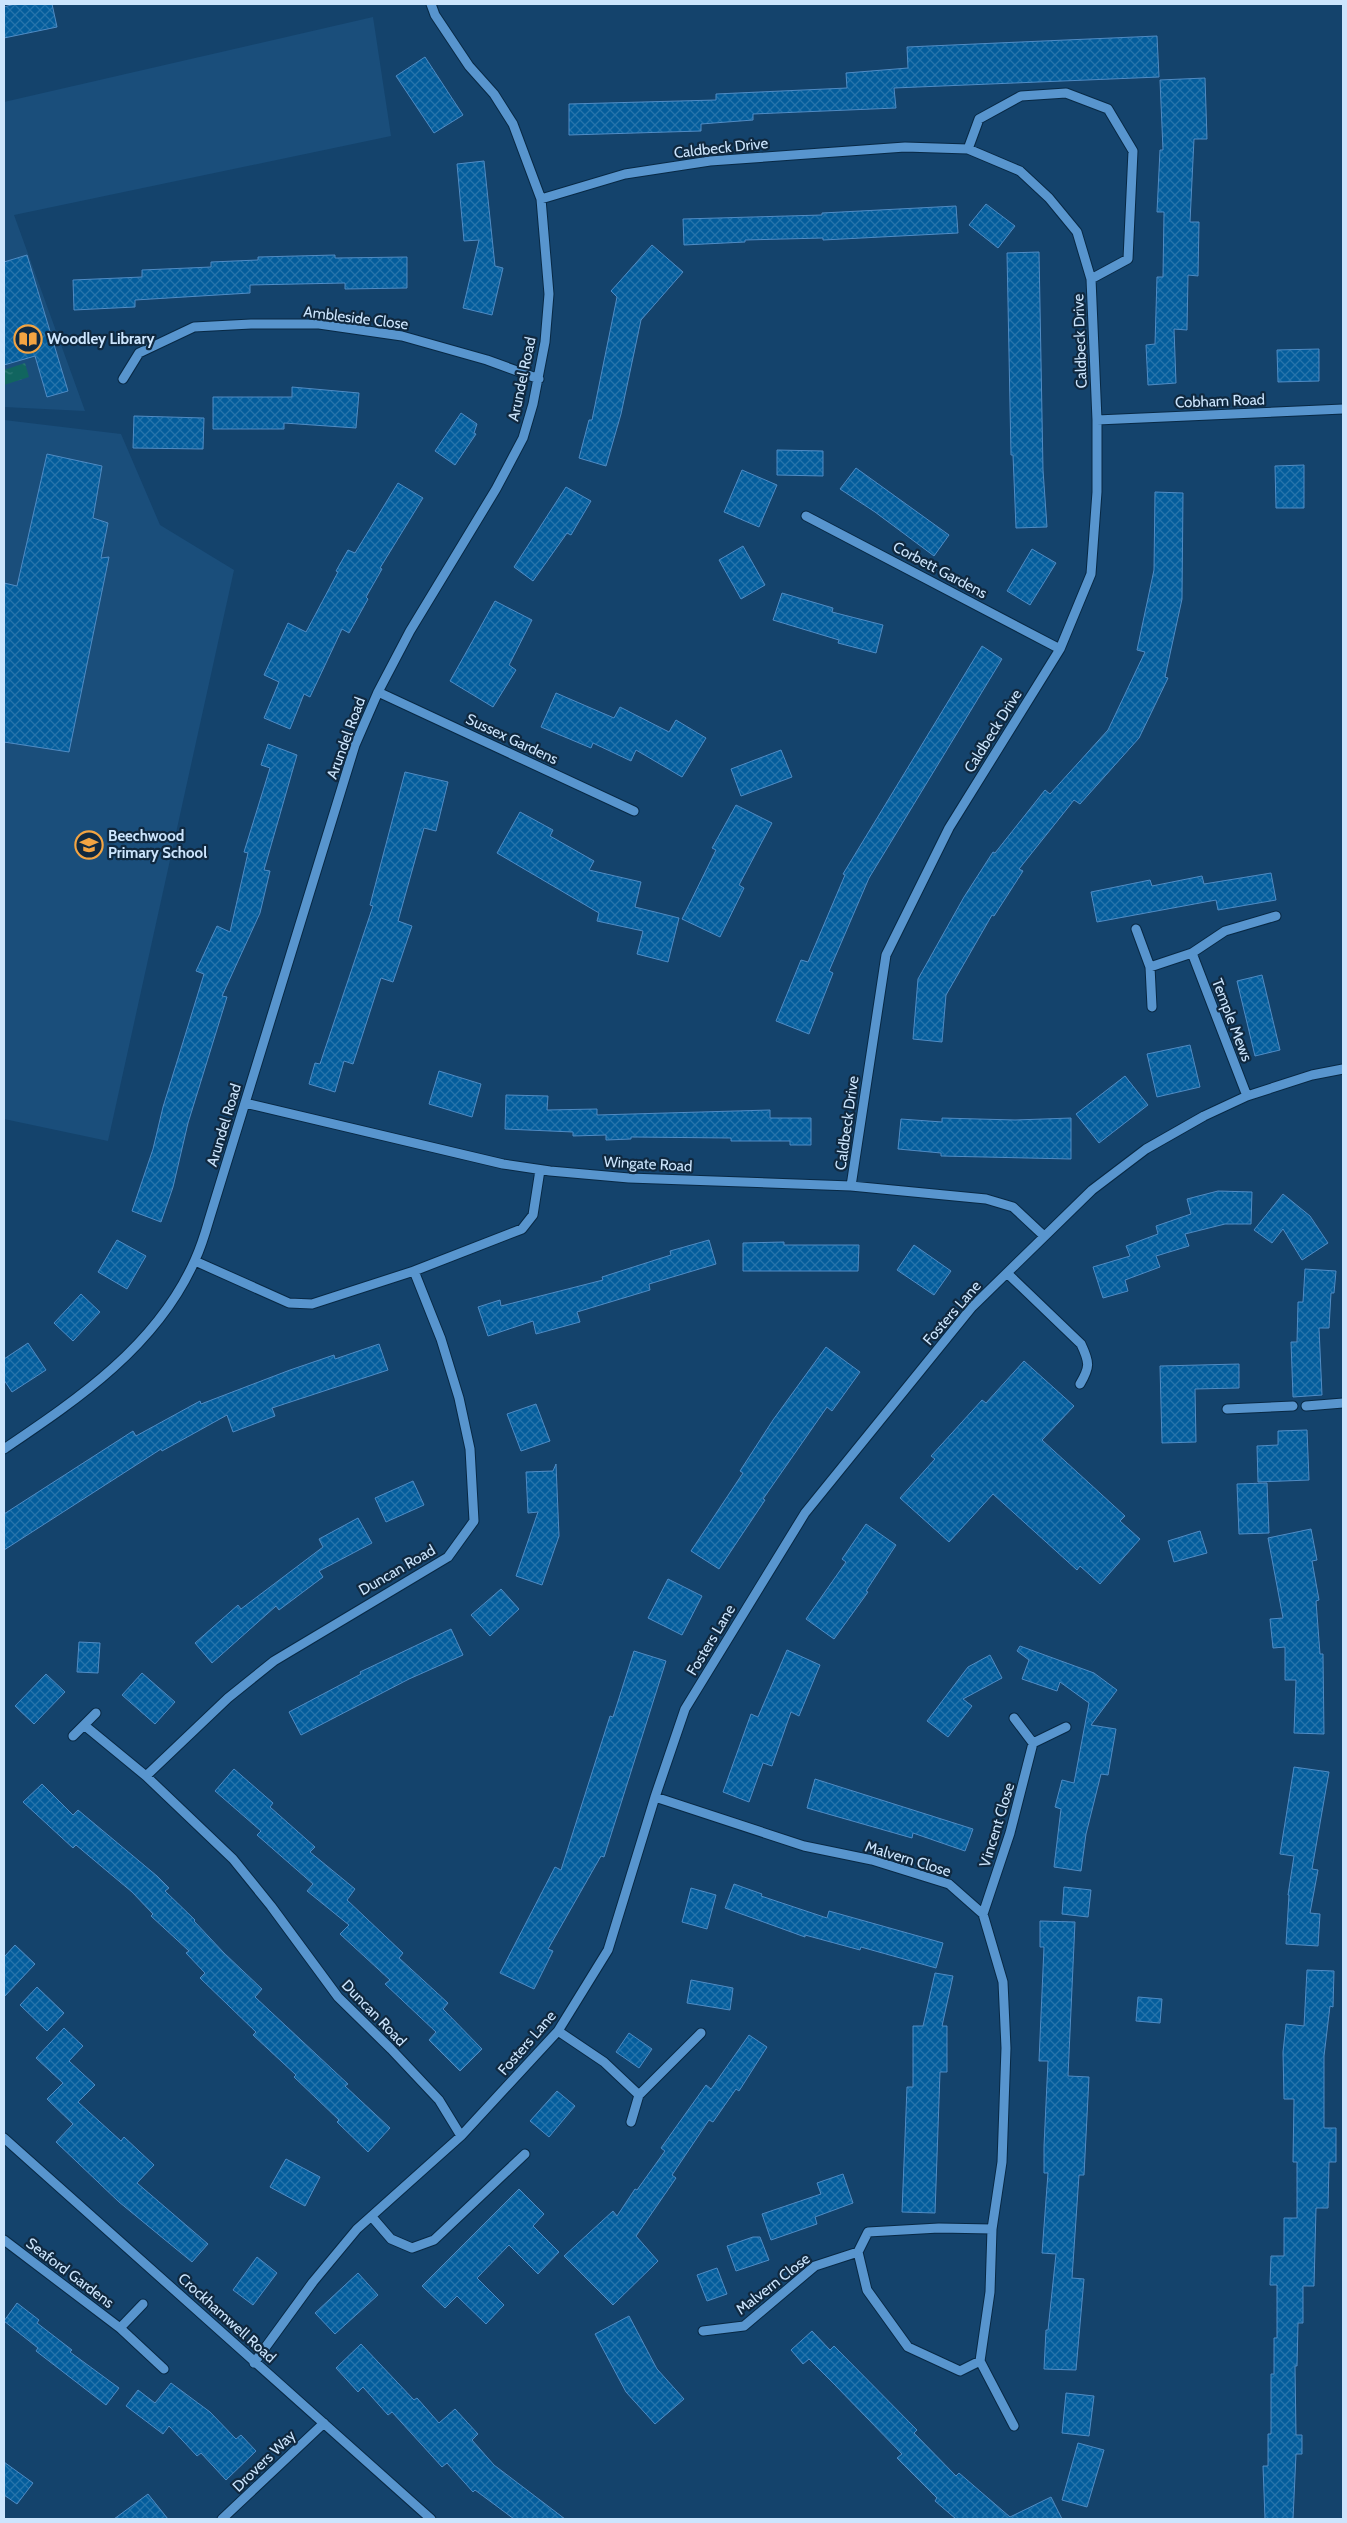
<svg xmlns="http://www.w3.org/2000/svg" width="1347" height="2523" font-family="Cabin,sans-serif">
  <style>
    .built { fill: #1a4e7b }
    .water { fill: url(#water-ripples) }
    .building { fill: url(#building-cross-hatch); stroke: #4f8bc4 }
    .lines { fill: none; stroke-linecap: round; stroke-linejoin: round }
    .minor-casing { stroke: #082945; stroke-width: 11 }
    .minor { stroke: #5895ce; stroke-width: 9 }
    .labels { text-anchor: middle; stroke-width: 4.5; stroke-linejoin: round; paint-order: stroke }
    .street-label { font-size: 15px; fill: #cce5fd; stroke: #102940 }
    .poi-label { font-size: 15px; font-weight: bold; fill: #cce5fd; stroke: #102940; text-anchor: start }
  </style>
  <defs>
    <pattern id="water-ripples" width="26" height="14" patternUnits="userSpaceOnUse" patternTransform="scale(1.25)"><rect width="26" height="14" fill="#11655f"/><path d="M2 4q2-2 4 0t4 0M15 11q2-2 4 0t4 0" fill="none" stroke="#327b77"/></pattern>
    <pattern id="building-cross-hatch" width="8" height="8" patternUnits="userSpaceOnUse" patternTransform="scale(1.25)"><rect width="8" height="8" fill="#045d9c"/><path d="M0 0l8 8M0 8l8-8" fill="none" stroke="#2774ab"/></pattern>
  </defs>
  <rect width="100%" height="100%" fill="#14436c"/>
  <path class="built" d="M373 17 391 136 14 215 85 411 4 407V102Z
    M4 420 121 434 160 525 234 570 108 1141 4 1119Z"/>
  <path class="water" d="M25 363 29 377 4 385V370Z"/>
  <path class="building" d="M15 4H52L57 27 4 38V7Z
    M1157 36 1159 77 894 88 896 108 753 114V120L701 124V131L569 135V104L716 100V94L847 88 846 73 908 68 907 47Z
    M425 57 463 115 434 133 396 76Z
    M1205 78 1207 139H1194L1190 222H1199L1198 276 1188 275 1187 330 1174 329 1176 383 1148 385 1146 345 1155 344 1157 277H1163L1164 212H1157L1160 150H1163L1160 80Z
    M484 161 495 266 503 268 492 315 463 308 479 240 464 241 457 164Z
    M986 204 1015 226 998 248 969 225Z
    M956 206 958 233 823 240V238L745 240V242L684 245 683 219 822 215V213Z
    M652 245 683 272 641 320 621 414 606 466 579 458 589 420H592L617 297 611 291Z
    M1039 252 1043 470 1047 527 1016 528 1013 455H1011L1007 253Z
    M27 255 68 391 47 397 35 356 4 365V262Z
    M335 255V258L407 257V288L345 289V283L250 285V293L135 300V307L74 310 73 280 142 277V270L211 267V262L258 260V257Z
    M1319 349V381L1278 382 1277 350Z
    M292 387 359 393 356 428 284 423V429H213V397H292Z
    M461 413 477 424 474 433 476 434 455 465 435 451Z
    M134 416 204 418 203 449 133 448Z
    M777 450 823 451V476L777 475Z
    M47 454 102 466 93 518 108 523 101 558 109 557 69 752 4 742V583L17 586Z
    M1304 465V508H1276L1275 466Z
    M856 468 949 535 934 556 875 512 840 489Z
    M742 470 777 485 759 527 724 512Z
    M398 483 423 498 380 568 382 569 366 597 368 599 349 633 342 629 310 697 304 694 290 729 264 718 279 682 264 675 288 623 306 632 338 572 336 571 348 550 355 553Z
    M566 487 591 501 571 535 567 533 533 581 514 567Z
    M1155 492 1183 493 1182 599 1165 677 1168 678 1139 738 1080 804 1074 800 1019 869 1023 871 994 916 992 915 946 995 942 1042 913 1039 918 979 964 897 993 852 995 853 1045 790 1050 794 1108 730 1145 652 1137 650 1154 570Z
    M743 546 765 585 741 599 719 560Z
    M1032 549 1056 563 1030 605 1007 591Z
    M782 593 833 608 832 612 883 625 876 653 838 643 839 640 773 620Z
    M495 601 532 620 509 665 516 670 493 707 450 681Z
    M982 646 1002 659 869 878 829 971 833 973 809 1034 776 1021 801 960 808 962 845 875 843 874Z
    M556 693 614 718 620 707 669 732 676 720 706 738 682 777 636 750 631 761 593 743 591 748 541 727Z
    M268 744 297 755 264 870 270 871 260 913 222 996 227 997 188 1123 173 1187 161 1222 132 1211 153 1149 163 1107 204 974 196 971 217 926 230 932 248 853 244 852 270 768 261 765Z
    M781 750 792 777 741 796 731 769Z
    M405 772 448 782 436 831 424 828 398 921 412 926 393 982 381 978 353 1064 344 1061 335 1092 309 1084 315 1063 320 1064 373 906 370 905Z
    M736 805 772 823 739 885 744 888 720 937 682 919 716 850 712 848Z
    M520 812 553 830 550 836 594 861 589 870 641 882 635 907 679 918 668 962 637 954 643 931 597 921 599 913 497 853Z
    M1271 873 1276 900 1218 910 1216 900 1097 922 1091 892 1150 880 1152 886 1202 876 1204 884Z
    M1262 975 1280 1050 1255 1056 1237 981Z
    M1190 1045 1200 1087 1157 1097 1147 1054Z
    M439 1071 481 1084 472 1117 429 1104Z
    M1125 1076 1148 1105 1099 1143 1076 1114Z
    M506 1095 548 1096 547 1110 597 1109V1115L770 1110V1118H811V1145H790V1141H731V1138L631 1137V1139L606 1140V1135L573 1136V1132L505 1129Z
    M942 1118 1015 1120 1071 1118V1159L941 1156V1153L898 1149 901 1119 942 1122Z
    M1218 1191 1252 1192 1251 1224H1225L1185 1234 1189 1246 1156 1256 1160 1267 1125 1280 1128 1291 1103 1298 1093 1267 1130 1256 1126 1246 1158 1234 1156 1226 1191 1214 1187 1199Z
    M1283 1194 1310 1216 1328 1243 1302 1260 1283 1229 1272 1243 1254 1230Z
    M117 1240 146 1256 127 1289 98 1272Z
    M709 1240 716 1264 649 1284 650 1290 577 1312 580 1322 536 1334 533 1321 488 1336 478 1307 500 1300 501 1306 603 1280 602 1277 671 1255 670 1251Z
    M784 1242V1245H859L858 1271H743V1243Z
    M914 1245 951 1271 934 1295 897 1270Z
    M1305 1269 1336 1271 1334 1293H1331L1329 1328H1319L1322 1395 1293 1397 1291 1342H1297L1298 1302H1303Z
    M81 1294 100 1312 73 1341 54 1323Z
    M28 1343 46 1370 12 1392 4 1380V1359Z
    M379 1344 388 1370 272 1408 275 1416 233 1432 227 1415 162 1451 161 1449 4 1550V1514L133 1431 136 1436 200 1401 201 1404 290 1370 334 1355 335 1359Z
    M826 1347 860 1372 832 1411 827 1407 763 1499 765 1500 719 1569 691 1551 743 1473 740 1471 773 1420Z
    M1024 1361 1074 1406 1042 1440 1125 1516 1120 1521 1140 1539 1100 1584 1080 1566 1077 1570 993 1494 949 1542 900 1498 935 1459 931 1456 982 1400 986 1403Z
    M1239 1364V1388L1195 1389 1196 1442 1162 1443 1160 1366Z
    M536 1404 550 1441 521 1451 507 1414Z
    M1307 1430 1309 1480 1258 1482 1257 1446 1278 1445V1431Z
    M556 1464 559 1536 542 1585 516 1576 538 1512 528 1513 526 1472 553 1471Z
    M413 1481 424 1505 386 1522 375 1498Z
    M1267 1483 1269 1533 1239 1534 1237 1484Z
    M358 1518 372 1543 319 1571 323 1577 279 1610 276 1606 212 1663 195 1643 238 1605 241 1609 323 1547 319 1539Z
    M866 1524 896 1545 866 1591 868 1592 834 1639 806 1619 846 1562 842 1559Z
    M1311 1529 1317 1560 1312 1561 1319 1600 1316 1601 1320 1654H1323L1324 1734 1294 1733 1296 1680H1285V1647L1273 1648 1270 1619 1283 1618 1268 1538Z
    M1200 1531 1207 1553 1174 1562 1168 1541Z
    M668 1579 702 1596 682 1635 648 1618Z
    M501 1589 519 1609 490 1636 471 1615Z
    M451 1629 463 1655 409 1679 301 1735 289 1712 361 1674 360 1672Z
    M79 1642 100 1643 98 1673 77 1672Z
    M1020 1646 1094 1673 1117 1690 1091 1725 1116 1729 1108 1775 1101 1774 1086 1834 1081 1871 1054 1867 1061 1809 1055 1807 1062 1780 1074 1783 1089 1703 1060 1682 1057 1691 1022 1679 1029 1660 1017 1651Z
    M787 1650 820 1665 799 1716 791 1712 772 1766 763 1763 749 1802 723 1792 751 1714 758 1717Z
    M634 1651 666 1661 604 1857 601 1856 548 1949 553 1951 534 1989 500 1973 555 1867 561 1870 610 1716 613 1717Z
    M990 1655 1002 1678 963 1699 972 1706 948 1737 927 1721 968 1667Z
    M142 1673 175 1702 155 1724 122 1695Z
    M46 1674 65 1692 34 1724 15 1706Z
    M1294 1767 1329 1772 1312 1869 1318 1870 1310 1913 1320 1914 1318 1946 1286 1944 1289 1895H1288L1294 1856 1280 1854Z
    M234 1769 273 1803 270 1807 315 1847 310 1852 355 1889 347 1900 403 1953 399 1958 448 2003 443 2009 482 2049 460 2071 429 2040 436 2032 385 1984 390 1980 340 1934 349 1925 307 1891 313 1884 257 1835 261 1831 215 1791Z
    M815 1779 973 1829 965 1851 913 1833 912 1838 807 1808Z
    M42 1784 73 1815 78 1810 157 1876 169 1888 165 1891 195 1920 194 1921 224 1953 262 1989 255 1997 348 2084 345 2086 390 2128 368 2152 337 2122 339 2120 294 2077 296 2075 253 2035 256 2032 200 1978 205 1973 186 1953 189 1951 151 1916 153 1914 132 1892 76 1845 73 1848 23 1802Z
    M734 1884 762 1894 761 1896 827 1918 829 1911 943 1943 936 1968 861 1947 860 1950 805 1935V1937L725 1908Z
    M1064 1887 1091 1890 1088 1917 1062 1914Z
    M691 1888 716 1895 707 1929 682 1922Z
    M1040 1921 1075 1922 1068 2076 1089 2077 1084 2175H1079L1072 2278 1084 2279 1076 2370 1044 2369 1046 2330H1048L1056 2254 1042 2253 1048 2173H1044V2146L1048 2061H1039L1044 1947H1040Z
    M15 1945 35 1964 4 1997V1957Z
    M1307 1970 1334 1971 1333 2007 1330 2006 1324 2056V2128H1336V2162H1329L1328 2208H1316L1314 2286H1303V2323H1298L1297 2366H1295L1296 2435H1302V2454H1296L1293 2519H1265L1263 2466H1268V2434H1271V2374H1274V2338H1277V2285H1270L1271 2256H1284V2218H1297V2162H1293L1294 2099H1284L1283 2052 1286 2024 1304 2026Z
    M935 1973 953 1976 942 2026H947V2072H940L935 2213 902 2212 907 2087H913V2026H923Z
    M691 1980 733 1988 730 2010 687 2003Z
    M37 1987 64 2013 47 2031 20 2005Z
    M1138 1997 1162 1999 1160 2023 1136 2021Z
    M64 2028 83 2046 69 2061 95 2085 78 2102 121 2141 124 2137 154 2165 137 2183 208 2244 192 2262 119 2202 56 2142 73 2124 47 2099 63 2083 36 2058Z
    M629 2033 652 2049 639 2068 616 2052Z
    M749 2035 767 2047 739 2091 736 2089 713 2122 709 2120 672 2175 676 2178 636 2236 658 2261 613 2305 564 2256 613 2211 617 2216 635 2189 637 2190 665 2151 661 2148 706 2085 711 2089Z
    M557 2091 575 2106 549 2137 530 2121Z
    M286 2159 320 2177 305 2206 270 2187Z
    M843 2174 853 2203 815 2217 817 2224 771 2240 762 2214 821 2194 817 2183Z
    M519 2189 544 2214 533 2226 559 2252 538 2274 509 2245 477 2278 504 2305 486 2324 457 2296 445 2308 422 2286Z
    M753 2237H760L769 2260 736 2271 727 2246Z
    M257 2257 277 2273 253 2305 233 2290Z
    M717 2268 727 2294 707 2301 697 2275Z
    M358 2273 378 2295 335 2334 315 2313Z
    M17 2303 39 2320 37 2323 72 2350 70 2352 119 2388 106 2405 36 2351 38 2348 4 2321Z
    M629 2316 657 2369 684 2399 655 2424 626 2392 595 2334Z
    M812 2331 830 2350 834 2346 917 2430 914 2433 956 2476 959 2473 1010 2517 1051 2497 1062 2519H956L935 2501 937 2498 897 2458 902 2454 834 2384 809 2359 803 2364 791 2350Z
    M361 2344 414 2400 417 2398 439 2423 455 2409 478 2434 472 2440 494 2465 565 2519H514L475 2490 473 2492 447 2463 442 2467 392 2412 388 2415 363 2387 358 2392 336 2368Z
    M171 2383 210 2412 236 2439 241 2435 256 2451 226 2480 201 2453 197 2456 169 2426 163 2434 126 2406 138 2390 155 2403Z
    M1066 2393 1094 2396 1089 2436 1062 2433Z
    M1078 2443 1104 2450 1087 2507 1062 2500Z
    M4 2462 33 2483 17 2504 4 2495Z
    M148 2494 168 2519H114Z"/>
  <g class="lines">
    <g class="minor-casing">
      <path id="minor" d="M968 149 979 119 1021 96 1066 93 1108 109 1133 151 1128 259 1091 279
        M541 199 625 174 710 161 905 147 968 149 1020 171 1049 198 1077 232 1091 279 1097 420V492L1091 574 1060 649 949 828 886 955 851 1186
        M123 379 139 353 194 327 251 324H319L402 336 487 360 539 379
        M1097 420 1343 409
        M806 516 1060 649
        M378 692 634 811
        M1136 929 1150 967 1152 1007
        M1192 953 1247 1096
        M1150 967 1192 953 1225 931 1276 916
        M245 1103 503 1164 550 1171 629 1178 851 1186 986 1199 1013 1207 1044 1236
        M195 1261 289 1303 312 1304 414 1271 522 1229 533 1215 540 1170
        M1007 1273 1081 1344C1090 1363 1090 1367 1080 1384
        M1306 1406 1343 1403
        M1227 1409 1293 1406
        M4 1449C78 1399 157 1346 195 1260 201 1247 205 1234 209 1220L355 745 378 692 410 631 496 489 523 438 533 404 545 342 549 294 541 199 513 124 494 94 469 66 435 15 431 4
        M1014 1718 1033 1743
        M84 1725 146 1776 233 1859 271 1906 338 1997 391 2049 439 2100 461 2136
        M73 1736 96 1713
        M146 1776 228 1698 274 1661 448 1557 474 1521 470 1449 459 1398 441 1339 414 1271
        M655 1797 804 1846 872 1860 949 1884 983 1914 1003 1982 1006 2048 1002 2162 992 2229 990 2292 980 2361 1014 2426
        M983 1914 1010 1833 1033 1743 1066 1727
        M558 2031 604 2062 639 2095 701 2033
        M631 2122 639 2095
        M4 2138 431 2519
        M372 2217 391 2239 412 2248 434 2240 525 2154
        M4 2240 120 2328 164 2369
        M120 2328 143 2304
        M703 2331 744 2326 815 2266 858 2252
        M980 2361 960 2371 908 2347 867 2290 858 2252 868 2232 939 2228 992 2229
        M254 2363 313 2282 357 2229 461 2136 558 2031 608 1950 655 1797 685 1709 805 1513 972 1307 1092 1190 1146 1149 1204 1116 1247 1096 1312 1075 1343 1069
        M222 2519 324 2423"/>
    </g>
    <use href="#minor" class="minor"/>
  </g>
  <defs>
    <g id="library-ring" transform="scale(1.4375)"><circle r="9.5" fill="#102940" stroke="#f3a442" stroke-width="1.5"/><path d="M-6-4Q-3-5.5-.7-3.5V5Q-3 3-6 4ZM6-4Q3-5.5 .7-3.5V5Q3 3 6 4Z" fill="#f3a442"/></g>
    <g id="school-ring" transform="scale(1.4375)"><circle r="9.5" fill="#102940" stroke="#f3a442" stroke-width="1.5"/><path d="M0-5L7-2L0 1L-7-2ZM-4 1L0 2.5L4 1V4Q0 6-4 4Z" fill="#f3a442"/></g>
  </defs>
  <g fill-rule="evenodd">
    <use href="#library-ring" x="28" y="339"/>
    <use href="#school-ring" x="89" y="845"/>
  </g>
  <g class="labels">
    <g class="street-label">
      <text transform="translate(721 148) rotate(-6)" y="5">Caldbeck Drive</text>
      <text transform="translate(356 318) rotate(7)" y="5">Ambleside Close</text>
      <text transform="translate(1080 341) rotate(-92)" y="5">Caldbeck Drive</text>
      <text transform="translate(522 379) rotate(-78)" y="5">Arundel Road</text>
      <text transform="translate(1220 401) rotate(-2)" y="5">Cobham Road</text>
      <text transform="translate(940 570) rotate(28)" y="5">Corbett Gardens</text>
      <text transform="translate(993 731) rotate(-58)" y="5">Caldbeck Drive</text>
      <text transform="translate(346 738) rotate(-70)" y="5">Arundel Road</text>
      <text transform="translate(512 739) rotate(25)" y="5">Sussex Gardens</text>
      <text transform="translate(1232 1020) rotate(69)" y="5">Temple Mews</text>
      <text transform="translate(847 1123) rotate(-82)" y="5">Caldbeck Drive</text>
      <text transform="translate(224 1125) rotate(-73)" y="5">Arundel Road</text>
      <text transform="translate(648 1164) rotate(3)" y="5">Wingate Road</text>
      <text transform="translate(952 1313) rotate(-49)" y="5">Fosters Lane</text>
      <text transform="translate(397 1570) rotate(-30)" y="5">Duncan Road</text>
      <text transform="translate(711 1640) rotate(-59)" y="5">Fosters Lane</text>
      <text transform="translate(997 1825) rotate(-73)" y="5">Vincent Close</text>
      <text transform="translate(908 1859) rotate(17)" y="5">Malvern Close</text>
      <text transform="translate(374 2013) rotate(46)" y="5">Duncan Road</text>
      <text transform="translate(527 2043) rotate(-49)" y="5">Fosters Lane</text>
      <text transform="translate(70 2273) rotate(37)" y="5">Seaford Gardens</text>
      <text transform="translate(773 2284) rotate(-38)" y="5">Malvern Close</text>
      <text transform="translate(227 2318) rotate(42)" y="5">Crockhamwell Road</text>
      <text transform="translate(264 2461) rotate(-44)" y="5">Drovers Way</text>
    </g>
    <g class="poi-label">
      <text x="47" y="344">Woodley Library</text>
      <text x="108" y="841">Beechwood<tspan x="108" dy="17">Primary School</tspan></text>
    </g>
  </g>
  <rect width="1347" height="2523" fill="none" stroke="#cce5fd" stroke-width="10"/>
</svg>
